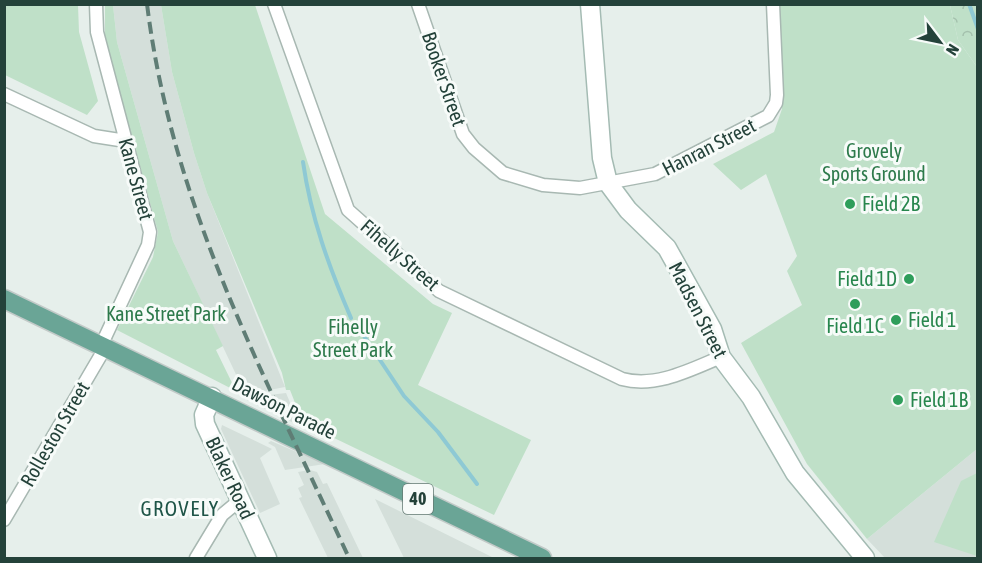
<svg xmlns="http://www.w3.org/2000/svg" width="982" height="563" font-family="'Asap Condensed',sans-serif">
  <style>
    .built { fill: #d4dfda }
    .forest { fill: url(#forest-crowns) }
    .green { fill: #bfe0c8 }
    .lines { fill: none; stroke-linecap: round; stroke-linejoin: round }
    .stream { stroke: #8ec9d4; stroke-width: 4 }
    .street-casing { stroke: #a8b8b2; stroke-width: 15 }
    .secondary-casing { stroke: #a4bbb3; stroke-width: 21 }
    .primary-casing { stroke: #c2cac8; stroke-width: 21 }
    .street { stroke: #fff; stroke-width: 12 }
    .secondary { stroke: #fff; stroke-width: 18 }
    .primary { stroke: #6aa596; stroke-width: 18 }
    .rail { stroke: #5f7d75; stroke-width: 4; stroke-dasharray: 12 6; stroke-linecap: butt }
    .leisure-dot { fill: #2e9e5b; stroke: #f7fbf9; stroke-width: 2 }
    .labels { text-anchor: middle; stroke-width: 6; stroke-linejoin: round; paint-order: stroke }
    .shield { fill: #f7fbf9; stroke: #637a73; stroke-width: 1.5 }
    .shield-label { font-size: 18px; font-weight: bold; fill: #24423a }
    .street-label { font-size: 20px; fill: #24423a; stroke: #f7fbf9 }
    .park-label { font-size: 20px; fill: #2d7a4b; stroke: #f7fbf9 }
    .leisure-label { font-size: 20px; fill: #27864d; stroke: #f7fbf9; text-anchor: start }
    .neighbourhood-label { font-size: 21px; letter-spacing: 1.5px; fill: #1f5548; stroke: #f7fbf9 }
  </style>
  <defs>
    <pattern id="forest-crowns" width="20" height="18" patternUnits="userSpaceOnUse" patternTransform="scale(1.5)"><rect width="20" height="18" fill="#bfe0c8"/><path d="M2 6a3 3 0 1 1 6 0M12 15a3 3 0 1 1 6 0" fill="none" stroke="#a4c1ad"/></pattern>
  </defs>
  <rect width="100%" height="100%" fill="#e6efeb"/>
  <path class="built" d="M113 5H161L172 72 194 153 207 193 285 387 259 392 248 391 241 385 173 241 117 42Z
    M286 393 300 426 243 398Z
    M222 425 272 449 260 458 280 504 260 513 221 429Z
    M271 441 325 464 285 470 275 447 268 443Z
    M977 449V558H885L867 539Z
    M310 470 317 472 323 484 327 483 363 558H328L299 498 302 497 298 488 304 485 298 472Z
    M375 499 494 558H404Z"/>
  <path class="forest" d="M950 5H977V67L958 40Z"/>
  <path class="green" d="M4 5H78L79 32 98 101 87 115 5 75Z
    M105 5H113L117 42 173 241 223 346 216 350 236 391 117 330 153 257 158 232 105 38Z
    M161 5H255L325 214 433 304 452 313 418 385 531 440 494 515 303 423 290 390H286L282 373 207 193 194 153 172 72Z
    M780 5H950L958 40 977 67V449L867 539 807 464 741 343 802 305 787 271 797 256 766 174 741 190 713 164 774 132 782 109Z
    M977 473V556L934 542 961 481Z"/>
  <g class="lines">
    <path class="stream" d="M969 4 978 29
      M303 162C311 218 329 267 351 318
      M358 327 404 396 438 432 477 484"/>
    <g class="street-casing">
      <path id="street" d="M96 4 97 32 150 232 148 245 101 346
        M274 4 348 210 439 291 622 379C656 388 690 370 721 357
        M418 4 463 134 474 148 503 173 543 185 580 188 655 174 768 116 776 103 777 95 773 4
        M4 94 94 136 126 141
        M4 520 105 348
        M196 558 222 515 240 500"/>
    </g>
    <g class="secondary-casing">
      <path id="secondary" d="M590 4 602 158 608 183 628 210 667 248 712 329 721 357 751 397 795 473 865 558
        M212 397 204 415 205 424 267 558"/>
    </g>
    <g class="primary-casing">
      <path id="primary" d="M4 299 542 558"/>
    </g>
    <use href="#street" class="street"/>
    <use href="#secondary" class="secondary"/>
    <use href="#primary" class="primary"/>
    <path class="rail" d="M147 4C172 207 265 376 349 558"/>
  </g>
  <g class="leisure-dot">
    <circle cx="850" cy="204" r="6"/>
    <circle cx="909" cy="279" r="6"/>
    <circle cx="855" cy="304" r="6"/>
    <circle cx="896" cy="320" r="6"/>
    <circle cx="898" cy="400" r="6"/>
  </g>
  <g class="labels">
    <rect class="shield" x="403" y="484" width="30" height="30" rx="4.5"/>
    <g class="shield-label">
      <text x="418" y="505">40</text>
    </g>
    <g class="street-label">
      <text transform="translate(444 79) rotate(71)" y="7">Booker Street</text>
      <text transform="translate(709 147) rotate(-27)" y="7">Hanran Street</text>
      <text transform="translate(136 179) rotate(75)" y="7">Kane Street</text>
      <text transform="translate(400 255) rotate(41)" y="7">Fihelly Street</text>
      <text transform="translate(698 310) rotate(63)" y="7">Madsen Street</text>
      <text transform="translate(284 408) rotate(27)" y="7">Dawson Parade</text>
      <text transform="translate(55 434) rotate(-60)" y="7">Rolleston Street</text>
      <text transform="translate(230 478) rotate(65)" y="7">Blaker Road</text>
    </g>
    <g class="park-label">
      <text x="874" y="158">Grovely<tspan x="874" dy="23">Sports Ground</tspan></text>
      <text x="166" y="321">Kane Street Park</text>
      <text x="353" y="334">Fihelly<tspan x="353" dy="23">Street Park</tspan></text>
    </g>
    <g class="leisure-label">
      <text x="862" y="211">Field 2B</text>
      <text x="897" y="286" text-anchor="end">Field 1D</text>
      <text x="908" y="327">Field 1</text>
      <text x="855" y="333" text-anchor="middle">Field 1C</text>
      <text x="910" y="407">Field 1B</text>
    </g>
    <g class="neighbourhood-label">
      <text x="180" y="516">GROVELY</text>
    </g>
  </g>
  <rect width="982" height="563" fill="none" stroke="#24423a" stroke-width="12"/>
  <g transform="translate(940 42) rotate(122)" stroke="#f7fbf9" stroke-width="4.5" paint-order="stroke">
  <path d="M0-4.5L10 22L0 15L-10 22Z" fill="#24423a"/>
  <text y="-9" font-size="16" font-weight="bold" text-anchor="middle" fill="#24423a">N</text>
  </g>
</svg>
